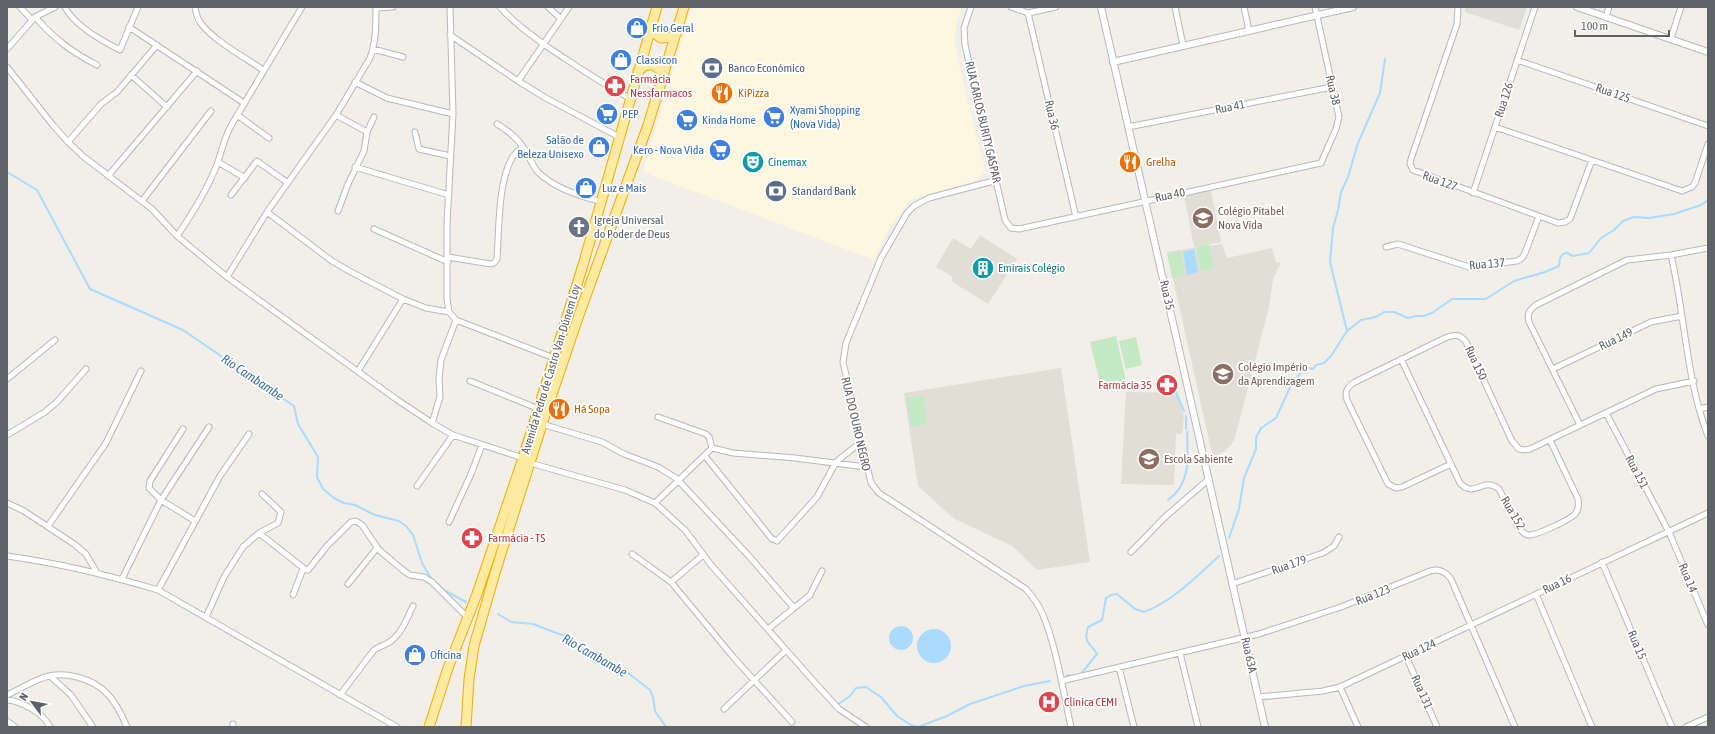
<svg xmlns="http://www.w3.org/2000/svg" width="1715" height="734" font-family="'Asap Condensed',sans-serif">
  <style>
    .commercial { fill: #fef7e0 }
    .industrial { fill: #e0deda }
    .education { fill: #e1ded6 }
    .green { fill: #c5e8c5 }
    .water { fill: #aadaff }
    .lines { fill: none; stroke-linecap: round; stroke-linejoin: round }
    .stream { stroke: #aadaff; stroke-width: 2 }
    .minor-casing { stroke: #b5b8bc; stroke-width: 7 }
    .tertiary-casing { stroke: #b5b8bc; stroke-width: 8 }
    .trunk-casing { stroke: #f9ab00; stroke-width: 11 }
    .minor { stroke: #fff; stroke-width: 5 }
    .tertiary { stroke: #fff; stroke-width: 6 }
    .trunk { stroke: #feeaa1; stroke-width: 9 }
    .labels { text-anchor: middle; stroke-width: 3.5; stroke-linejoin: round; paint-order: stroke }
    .shop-label { font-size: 12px; fill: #366cbe; stroke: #fff; text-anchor: start }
    .service-label { font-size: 12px; fill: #4e5e75; stroke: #fff; text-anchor: start }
    .health-label { font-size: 12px; fill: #be3a42; stroke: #fff; text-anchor: start }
    .street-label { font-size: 12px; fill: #5f6368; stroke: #fff }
    .food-label { font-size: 12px; fill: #c56008; stroke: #fff; text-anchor: start }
    .culture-label { font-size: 12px; fill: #0d838f; stroke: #fff; text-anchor: start }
    .education-label { font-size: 12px; fill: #785e54; stroke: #fff; text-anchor: start }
    .worship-label { font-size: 12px; fill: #5b616d; stroke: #fff; text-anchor: start }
    .water-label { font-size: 13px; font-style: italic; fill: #4174aa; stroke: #fff }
  </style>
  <rect width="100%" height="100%" fill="#f1efe8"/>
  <path class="commercial" d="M692 7H962L956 24 955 45 964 87 985 169 977 180 910 200 889 228 874 260 643 172Z"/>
  <path class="industrial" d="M1465 7H1527L1519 30 1465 12Z"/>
  <path class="education" d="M1211 190 1221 242 1194 247 1184 195Z
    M980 235 1017 259 988 304 951 281 953 277 936 267 953 238 971 249Z
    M1222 244 1227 258 1272 248 1276 263 1281 262 1273 279 1269 307 1234 441 1225 451 1213 458 1167 252Z
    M1061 368 1090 562 1037 570 1012 546 953 518 918 486 904 393Z
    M1126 392 1178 393 1184 417 1182 434H1176L1174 485 1121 484Z"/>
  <path class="green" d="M1209 244 1214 268 1201 271 1196 247Z
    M1180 251 1185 275 1172 278 1167 253Z
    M1116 336 1126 381 1101 387 1090 342Z
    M1136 337 1142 365 1126 369 1119 341Z
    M923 395 927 424 911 427 906 398Z"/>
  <path class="water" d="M1194 249 1198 272 1187 275 1183 252Z
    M889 638a12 12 0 1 1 24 0a12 12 0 1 1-24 0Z
    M917 646a17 17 0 1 1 34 0a17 17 0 1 1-34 0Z"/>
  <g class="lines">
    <path class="stream" d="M7 172 37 190 90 289 183 330 294 406 298 424 318 457 317 477 323 489 334 498 344 503 355 505 375 515 399 521 406 526 413 535 422 563 432 580
      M1347 331 1330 262 1333 228 1338 210 1341 192 1348 177 1358 143 1380 93 1385 59
      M1175 390 1184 411
      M1186 429V416
      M1168 500C1191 484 1188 458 1187 432
      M1229 538 1239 509 1244 478 1256 449V438L1261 428 1276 418 1292 383 1306 367 1313 369 1316 365 1324 363 1331 356 1347 331 1361 320 1376 317 1384 312H1394L1408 318 1416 316H1424L1432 313 1452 299H1486L1514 281 1545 272 1559 266 1560 258 1563 254 1567 253 1573 256 1589 253 1601 238 1614 230 1623 221 1634 217 1649 218 1674 214 1701 205 1708 200
      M442 589 466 602
      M498 614 511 622 533 624 567 637 578 648 628 673 650 690 653 697 655 711 666 727
      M1067 675 1074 676
      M1080 675 1097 654C1090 642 1083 644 1088 627L1102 620 1106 598 1111 595 1117 594 1135 609 1144 612C1173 601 1197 576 1219 556
      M837 705 850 696 856 688 866 687 881 697 897 716 911 725 918 727 947 716 970 704 1024 686 1050 681"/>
    <g class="minor-casing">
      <path id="minor" d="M20 7 32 20
        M65 7C74 25 102 41 120 50L138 7
        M195 7C196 12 197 18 200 22 211 39 246 58 263 70
        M500 7C515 24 534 37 552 50 578 67 602 84 630 98
        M548 7 560 18
        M971 7 964 28 965 45 1005 220 1011 228 1019 229 1321 163 1336 129 1339 117 1315 7
        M1011 7 1028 13 1056 7
        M1175 7 1183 45
        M1244 7 1249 31
        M1458 7 1457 24 1411 159 1410 164 1413 170 1558 223 1565 222 1570 219 1592 160
        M376 8 393 7
        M1028 13 1076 217
        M35 17C56 40 70 51 97 65
        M1606 17 1609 7
        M129 27 244 103
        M450 35 518 81 546 98 619 137
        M1671 38 1681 7
        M7 49 35 17 55 7
        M373 49 403 57
        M1517 60 1708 126
        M7 67 52 124 68 142 84 157 152 209 177 236 227 277 396 399 432 423 453 435 523 458
        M131 75 167 107
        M518 81 569 7
        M355 82 387 98 453 114
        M237 115 269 138
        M336 115 367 132
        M497 124C507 130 517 138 524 148 529 156 532 165 538 172 555 189 579 195 601 202
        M1128 127 1332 87
        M1495 127 1682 191 1692 187 1695 183 1708 144
        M415 132 419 149 450 156
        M68 142 101 104 117 92 157 45
        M218 162 245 178
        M355 167 449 195
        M108 176 197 71
        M997 180 929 198 914 206 907 213 881 258 846 343 843 362 871 483 879 493 1026 589C1033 597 1039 605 1043 615 1057 649 1063 691 1071 727
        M1473 193 1535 7
        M231 195 257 161 288 183
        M142 201 211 111
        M338 211 348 184 364 151 367 132 374 117
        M267 212 332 261 351 272 403 299 426 308 449 312 456 320 554 358
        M374 229 448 262
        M177 236C193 213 208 188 218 162 222 149 225 136 232 124L302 7
        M1386 247 1398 244 1469 267 1517 261 1522 258 1525 253 1539 216
        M1671 255C1685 315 1686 379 1708 436
        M448 257 491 264 494 263 497 259C499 231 498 182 512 158 515 153 519 150 523 147
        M227 277 267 212 336 115 370 58C376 42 376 25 376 7
        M449 312 447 299V223L453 114 450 7
        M1401 359 1460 483C1475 499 1482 476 1499 489L1518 527C1521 530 1523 534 1528 535 1535 536 1570 520 1575 514 1579 510 1579 505 1578 499L1550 440
        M1553 369 1651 322 1682 316
        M358 371 403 299
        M7 379 55 340
        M470 381 539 409
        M1699 409 1708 407
        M1606 413 1669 532 1708 625
        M658 417 706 434 709 437 712 448
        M432 423 440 397 439 378 441 360 456 320
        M542 424 602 442 624 454 658 467 676 478 748 555 794 608
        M1580 425 1529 322C1527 314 1529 310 1536 305L1627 260 1671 255 1708 248
        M183 429 150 481 149 488 161 500 195 521
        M7 435 45 412 57 402 86 369
        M712 448 733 453 795 458 866 467
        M705 456 772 539 777 541 817 497 836 462 861 442
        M530 463 625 490 655 503 685 530 712 566 817 685 839 709 866 727
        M1451 464 1402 487 1396 488 1388 484 1347 400C1344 391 1348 386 1355 382L1445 338C1454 334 1460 334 1466 342L1512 441 1519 449 1524 450 1530 449 1656 389 1694 381
        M417 486 453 435
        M7 503 24 511 74 544 86 554 97 573
        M655 503 712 448
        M449 522 471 474 482 445
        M48 526 106 443 141 371
        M259 533 306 570H308L327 546 351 522 356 521 362 525 379 550 404 571 410 575 424 577 432 582 468 618
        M1131 552 1165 517 1209 479
        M632 554 671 582 734 658 792 722
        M7 556C58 563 108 575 158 590L397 727
        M1602 562 1672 727
        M122 579 161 500 209 427
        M671 582 703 555
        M348 584 377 548
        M1232 584 1323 553 1334 546 1339 537
        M158 590 220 476 249 434
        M1536 594 1592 727
        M293 595 303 569
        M206 617 224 577 243 547 259 533 278 523 281 512 262 494
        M768 629 810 595 822 571
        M1180 653 1198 727
        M1406 656 1437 727
        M1119 667 1134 727
        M50 676 71 695 93 727
        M1061 681 1259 634 1341 607 1430 571C1439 568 1446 572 1451 579L1515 727
        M1340 687 1358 727
        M7 695C21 689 35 679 49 676 58 674 69 675 77 677 105 684 116 701 127 727
        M340 695 374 650C380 646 386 645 391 641 402 633 407 618 413 606
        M1258 697 1323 691 1340 687 1708 513
        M7 700C22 701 43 713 50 727
        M724 709 785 651
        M7 721 15 727
        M233 727V724
        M1686 727 1708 717"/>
    </g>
    <g class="tertiary-casing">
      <path id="tertiary" d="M1101 7 1265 727
        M1577 7 1708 52
        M1113 62 1353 7"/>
    </g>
    <g class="trunk-casing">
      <path id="trunk" d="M652 23 654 33 661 38 672 37 678 31
        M638 71 646 65H654L661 71 663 80
        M429 727 448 668 477 594 523 458 583 265 657 7
        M466 727 469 679 474 646 495 573 546 412 579 315 648 125 684 7"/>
    </g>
    <use href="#minor" class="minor"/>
    <use href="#tertiary" class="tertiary"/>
    <use href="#trunk" class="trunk"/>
  </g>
  <defs>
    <g id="shop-disc" transform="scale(1.15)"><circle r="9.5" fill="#3f7fe0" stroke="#fff"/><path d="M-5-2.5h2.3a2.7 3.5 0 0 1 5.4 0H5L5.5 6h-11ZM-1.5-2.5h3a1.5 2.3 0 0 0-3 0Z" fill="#fff"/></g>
    <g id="bank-disc" transform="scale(1.15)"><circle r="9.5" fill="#5c6f8a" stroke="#fff"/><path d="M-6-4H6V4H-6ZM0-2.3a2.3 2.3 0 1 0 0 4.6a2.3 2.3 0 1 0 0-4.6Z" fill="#fff"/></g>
    <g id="pharmacy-disc" transform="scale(1.15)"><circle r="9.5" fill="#e0444e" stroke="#fff"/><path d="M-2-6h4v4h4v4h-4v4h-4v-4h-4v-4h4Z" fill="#fff"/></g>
    <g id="restaurant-disc" transform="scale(1.15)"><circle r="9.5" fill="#e8710a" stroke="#fff"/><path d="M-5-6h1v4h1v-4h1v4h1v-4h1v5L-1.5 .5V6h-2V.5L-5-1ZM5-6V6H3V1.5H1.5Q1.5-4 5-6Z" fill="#fff"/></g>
    <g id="supermarket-disc" transform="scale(1.15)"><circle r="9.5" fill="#3f7fe0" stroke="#fff"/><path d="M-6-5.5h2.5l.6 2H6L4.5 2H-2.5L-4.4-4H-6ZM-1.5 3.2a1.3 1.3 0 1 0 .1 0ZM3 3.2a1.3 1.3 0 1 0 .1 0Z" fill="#fff"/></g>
    <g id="theatre-disc" transform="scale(1.15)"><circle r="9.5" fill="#0f9aa8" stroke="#fff"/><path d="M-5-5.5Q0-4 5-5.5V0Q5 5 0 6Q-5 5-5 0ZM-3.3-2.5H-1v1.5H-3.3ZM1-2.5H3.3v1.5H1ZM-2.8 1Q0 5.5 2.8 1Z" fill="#fff"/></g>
    <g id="university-disc" transform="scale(1.15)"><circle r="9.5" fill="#8d6e63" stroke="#fff"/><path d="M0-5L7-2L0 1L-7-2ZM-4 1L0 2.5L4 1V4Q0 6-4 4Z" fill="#fff"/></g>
    <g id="church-disc" transform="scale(1.15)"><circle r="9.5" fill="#6b7280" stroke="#fff"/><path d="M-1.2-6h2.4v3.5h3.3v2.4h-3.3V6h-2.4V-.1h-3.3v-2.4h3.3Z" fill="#fff"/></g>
    <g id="building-disc" transform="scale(1.15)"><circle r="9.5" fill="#0f9aa8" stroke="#fff"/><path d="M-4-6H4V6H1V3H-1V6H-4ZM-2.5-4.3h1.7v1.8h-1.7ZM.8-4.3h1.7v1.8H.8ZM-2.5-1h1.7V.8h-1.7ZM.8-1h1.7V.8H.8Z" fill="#fff"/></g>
    <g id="school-disc" transform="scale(1.15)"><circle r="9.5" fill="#8d6e63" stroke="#fff"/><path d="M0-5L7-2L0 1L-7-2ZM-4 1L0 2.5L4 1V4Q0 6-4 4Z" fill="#fff"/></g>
    <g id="hospital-disc" transform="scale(1.15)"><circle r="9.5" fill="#e0444e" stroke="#fff"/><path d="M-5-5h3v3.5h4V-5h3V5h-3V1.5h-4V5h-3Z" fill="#fff"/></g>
  </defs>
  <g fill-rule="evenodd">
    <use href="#shop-disc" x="637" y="28"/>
    <use href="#shop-disc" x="621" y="60"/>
    <use href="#bank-disc" x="712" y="68"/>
    <use href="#pharmacy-disc" x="615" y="86"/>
    <use href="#restaurant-disc" x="722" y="93"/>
    <use href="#supermarket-disc" x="607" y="114"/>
    <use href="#supermarket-disc" x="774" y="117"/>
    <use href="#supermarket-disc" x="687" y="120"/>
    <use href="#shop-disc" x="599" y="147"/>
    <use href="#supermarket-disc" x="720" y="150"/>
    <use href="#theatre-disc" x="753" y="162"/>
    <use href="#restaurant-disc" x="1130" y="162"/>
    <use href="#shop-disc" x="586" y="188"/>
    <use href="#bank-disc" x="776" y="191"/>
    <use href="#university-disc" x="1203" y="218"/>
    <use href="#church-disc" x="579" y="227"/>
    <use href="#building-disc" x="983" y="268"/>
    <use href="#school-disc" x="1223" y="374"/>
    <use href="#pharmacy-disc" x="1167" y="385"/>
    <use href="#restaurant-disc" x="559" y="409"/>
    <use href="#school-disc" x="1149" y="459"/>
    <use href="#pharmacy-disc" x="472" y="538"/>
    <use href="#shop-disc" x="415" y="655"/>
    <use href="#hospital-disc" x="1049" y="702"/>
  </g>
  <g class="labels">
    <g class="shop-label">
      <text x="652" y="32">Frio Geral</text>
      <text x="636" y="64">Classicon</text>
      <text x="790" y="114">Xyami Shopping<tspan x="790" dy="14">(Nova Vida)</tspan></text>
      <text x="622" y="118">PEP</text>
      <text x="702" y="124">Kinda Home</text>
      <text x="584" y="144" text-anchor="end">Salão de<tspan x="584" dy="14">Beleza Unisexo</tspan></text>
      <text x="704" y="154" text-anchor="end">Kero - Nova Vida</text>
      <text x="602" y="192">Luz e Mais</text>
      <text x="430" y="659">Oficina</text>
    </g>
    <g class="service-label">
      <text x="728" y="72">Banco Económico</text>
      <text x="792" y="195">Standard Bank</text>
    </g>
    <g class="health-label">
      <text x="630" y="83">Farmácia<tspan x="630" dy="14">Nessfarmacos</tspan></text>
      <text x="1152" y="389" text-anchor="end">Farmácia 35</text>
      <text x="488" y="542">Farmácia - TS</text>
      <text x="1064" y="706">Clínica CEMI</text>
    </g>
    <g class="street-label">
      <text transform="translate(1333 90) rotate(77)" y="4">Rua 38</text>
      <text transform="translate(1613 93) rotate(19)" y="4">Rua 125</text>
      <text transform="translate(1504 100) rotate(-72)" y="4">Rua 126</text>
      <text transform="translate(1230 107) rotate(-11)" y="4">Rua 41</text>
      <text transform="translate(1052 115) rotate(77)" y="4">Rua 36</text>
      <text transform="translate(983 122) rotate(77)" y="4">RUA CARLOS BURITY GASPAR</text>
      <text transform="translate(1440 181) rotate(20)" y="4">Rua 127</text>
      <text transform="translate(1170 195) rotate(-12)" y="4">Rua 40</text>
      <text transform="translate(1487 264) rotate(-5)" y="4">Rua 137</text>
      <text transform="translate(1167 295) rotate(77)" y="4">Rua 35</text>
      <text transform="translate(1616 339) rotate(-26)" y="4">Rua 149</text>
      <text transform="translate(1476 363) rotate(65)" y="4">Rua 150</text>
      <text transform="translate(551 369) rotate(-73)" y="4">Avenida Pedro de Castro Van-Dúnem Loy</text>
      <text transform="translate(856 424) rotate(77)" y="4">RUA DO OURO NEGRO</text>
      <text transform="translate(1637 472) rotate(62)" y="4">Rua 151</text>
      <text transform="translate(1513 513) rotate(60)" y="4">Rua 152</text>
      <text transform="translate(1289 565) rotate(-19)" y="4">Rua 179</text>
      <text transform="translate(1688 578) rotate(67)" y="4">Rua 14</text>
      <text transform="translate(1557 584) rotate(-26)" y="4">Rua 16</text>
      <text transform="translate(1373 595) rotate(-22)" y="4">Rua 123</text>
      <text transform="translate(1637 645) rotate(67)" y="4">Rua 15</text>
      <text transform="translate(1419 650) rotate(-25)" y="4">Rua 124</text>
      <text transform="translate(1249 655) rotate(77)" y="4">Rua 63A</text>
      <text transform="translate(1422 692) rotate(66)" y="4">Rua 131</text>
    </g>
    <g class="food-label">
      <text x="738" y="97">KiPizza</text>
      <text x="1146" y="166">Grelha</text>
      <text x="574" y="413">Há Sopa</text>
    </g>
    <g class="culture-label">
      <text x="768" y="166">Cinemax</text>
      <text x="998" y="272">Emirais Colégio</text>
    </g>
    <g class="education-label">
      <text x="1218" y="215">Colégio Pitabel<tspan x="1218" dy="14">Nova Vida</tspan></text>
      <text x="1238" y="371">Colégio Império<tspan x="1238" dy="14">da Aprendizagem</tspan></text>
      <text x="1164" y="463">Escola Sabiente</text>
    </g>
    <g class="worship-label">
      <text x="594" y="224">Igreja Universal<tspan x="594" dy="14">do Poder de Deus</tspan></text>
    </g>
    <g class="water-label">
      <text transform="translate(253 377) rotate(34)" y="5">Rio Cambambe</text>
      <text transform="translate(595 655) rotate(30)" y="5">Rio Cambambe</text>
    </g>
  </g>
  <rect width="1715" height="734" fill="none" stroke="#5f6368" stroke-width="16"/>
  <g transform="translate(32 702) rotate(302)" stroke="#ffffff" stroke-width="3" paint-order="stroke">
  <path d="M0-3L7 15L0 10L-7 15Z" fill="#5f6368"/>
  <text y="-6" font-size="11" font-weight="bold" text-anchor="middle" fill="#5f6368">N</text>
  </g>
  <path d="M1575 30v6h94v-6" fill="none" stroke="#5f6368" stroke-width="2"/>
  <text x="1581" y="30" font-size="12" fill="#5f6368" stroke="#ffffff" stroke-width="3" paint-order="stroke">100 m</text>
</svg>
